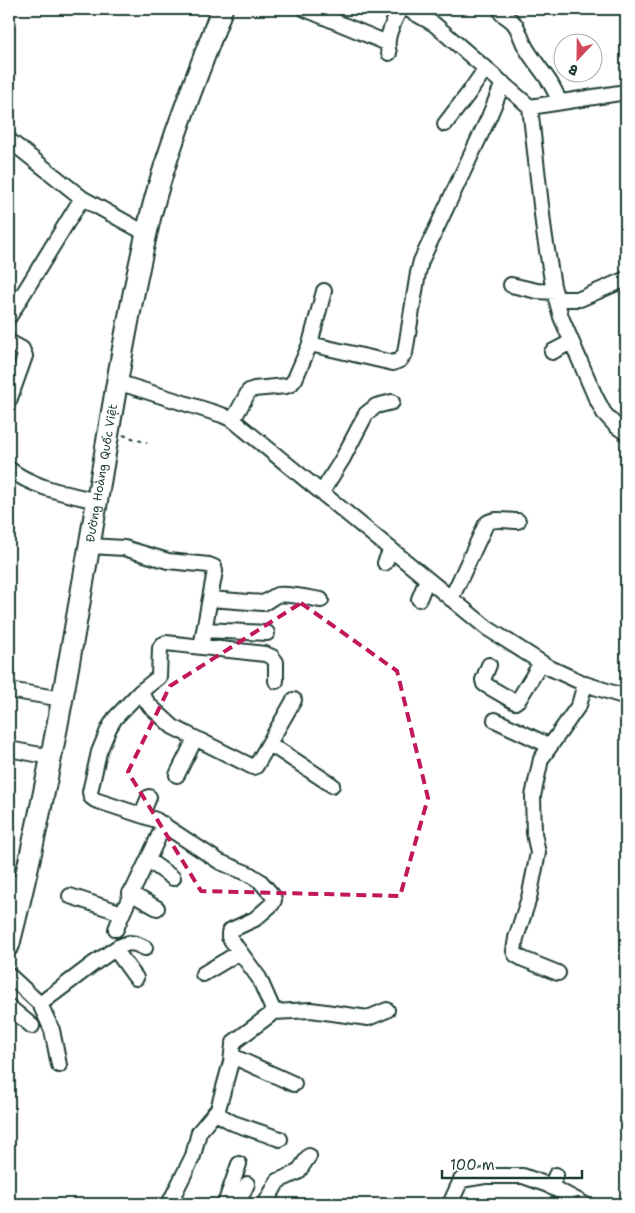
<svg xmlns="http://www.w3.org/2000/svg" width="635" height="1213" font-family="'Shantell Sans',sans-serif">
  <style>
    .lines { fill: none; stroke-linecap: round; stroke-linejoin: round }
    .minor-casing { stroke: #1f3d34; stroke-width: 18 }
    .highway-casing { stroke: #1f3d34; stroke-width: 24 }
    .path { stroke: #1f3d34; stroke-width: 2; stroke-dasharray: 4 4; stroke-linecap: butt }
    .minor { stroke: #fff; stroke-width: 14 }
    .highway { stroke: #fff; stroke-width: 20 }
    .marked { fill: none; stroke: #c2185b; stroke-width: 4; stroke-dasharray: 10 6; stroke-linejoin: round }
    .labels { text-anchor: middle; stroke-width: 4; stroke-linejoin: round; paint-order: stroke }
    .street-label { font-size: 12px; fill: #1f3d34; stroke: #fff }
  </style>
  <rect width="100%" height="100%" fill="#fff"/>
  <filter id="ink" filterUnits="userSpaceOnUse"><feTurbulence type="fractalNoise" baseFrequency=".02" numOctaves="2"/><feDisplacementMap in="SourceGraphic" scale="10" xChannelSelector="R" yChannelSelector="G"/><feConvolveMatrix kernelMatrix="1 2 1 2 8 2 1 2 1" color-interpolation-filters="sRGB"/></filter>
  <g filter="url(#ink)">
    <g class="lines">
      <g class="minor-casing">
        <path id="minor" d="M305 9 387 43
          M407 9 434 24 530 107 544 232 553 286 561 317 595 396 604 413 616 426 626 433
          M502 14C521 25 517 32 526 48 537 67 553 81 559 102
          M389 53C384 38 394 22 400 9
          M530 107 626 92
          M445 124 468 94 486 68
          M9 140 82 198 147 234
          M511 285 537 291 555 292
          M556 299H580L626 279
          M9 317 82 198
          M9 342 22 349 25 356 9 401
          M310 344 393 363 400 360 405 353 418 273 421 261 489 117 503 83
          M552 352 571 342
          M117 382 222 415 233 420 487 628 550 668 585 684 626 697
          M233 420 249 391 254 389 286 386 291 384 295 379 310 344 324 291
          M9 469C34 488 67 494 97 501
          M322 492 343 458 366 414 376 406 392 402
          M90 546 124 548 168 561 209 565 214 567 215 571 201 647
          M385 563 391 549
          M210 599 263 603C269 601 272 597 277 595 288 593 309 598 321 600
          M419 599 427 579
          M451 599 486 524C493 517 508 521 518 521
          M204 630 267 633
          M489 665 483 680 484 684 515 702 519 699 541 663
          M9 690 62 699
          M140 692 150 706 173 727 253 767 256 766 294 700
          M495 720 550 746
          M270 744 332 785
          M9 749 51 757
          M177 775 195 739
          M142 814 149 797
          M148 860 173 878
          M9 880 22 888
          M130 893 157 908
          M70 896 122 913
          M116 929C130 893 149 860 164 824
          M115 949 136 978
          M558 973 523 959 516 955 514 951 516 938 529 898 538 853 534 833 533 796 541 759 579 705 585 684
          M203 974 240 952
          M9 975 40 1004 93 964 118 947 129 943 136 944 145 948
          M40 1004 52 1030 59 1065
          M9 1007 32 1026
          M274 1012 259 978 229 937V933L231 930 255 919 272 904 274 900 273 896 260 881 249 874 220 862 156 820 95 800 91 797 90 792 99 752 109 728 115 718 140 692 159 677 160 648 162 645 166 643 265 654 272 657 276 662V681
          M232 1056 294 1084
          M216 1113 233 1123 280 1139
          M551 1187 556 1175
          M169 1204 193 1156 199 1132 218 1109 231 1062 233 1045 235 1041 274 1012 311 1010 368 1018 387 1010
          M225 1204 239 1164
          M238 1204 247 1184
          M265 1204 278 1181 298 1172 309 1156
          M450 1204 461 1180 485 1176H523L548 1185 584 1204"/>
      </g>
      <g class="highway-casing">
        <g id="highway">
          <path id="s1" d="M9 945C43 812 67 677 90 542 109 433 125 322 151 214 169 144 197 77 222 9"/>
        </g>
      </g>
      <path class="path" d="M123 435 147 443"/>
      <use href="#minor" class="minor"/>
      <use href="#highway" class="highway"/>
    </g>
  </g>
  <path class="marked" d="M301 603 397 671 428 798 400 896 201 891 128 772 170 686Z"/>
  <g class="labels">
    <g class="street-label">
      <text dy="4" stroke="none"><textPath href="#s1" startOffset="481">Đường Hoàng Quốc Việt</textPath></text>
    </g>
  </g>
  <rect width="635" height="1213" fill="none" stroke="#fff" stroke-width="30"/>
  <rect x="15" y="15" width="605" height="1183" fill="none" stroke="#1f3d34" stroke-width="2" filter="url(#ink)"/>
  <g transform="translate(578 58) rotate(202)"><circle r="24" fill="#ffffff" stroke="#a5b1ae"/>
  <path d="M0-4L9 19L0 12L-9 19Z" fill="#d1495b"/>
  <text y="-8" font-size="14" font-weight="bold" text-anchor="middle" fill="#1f3d34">B</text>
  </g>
  <path d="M442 1170v8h140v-8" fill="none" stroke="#1f3d34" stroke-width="2.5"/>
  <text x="450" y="1170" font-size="15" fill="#1f3d34" stroke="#ffffff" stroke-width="4" paint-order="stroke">100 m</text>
</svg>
